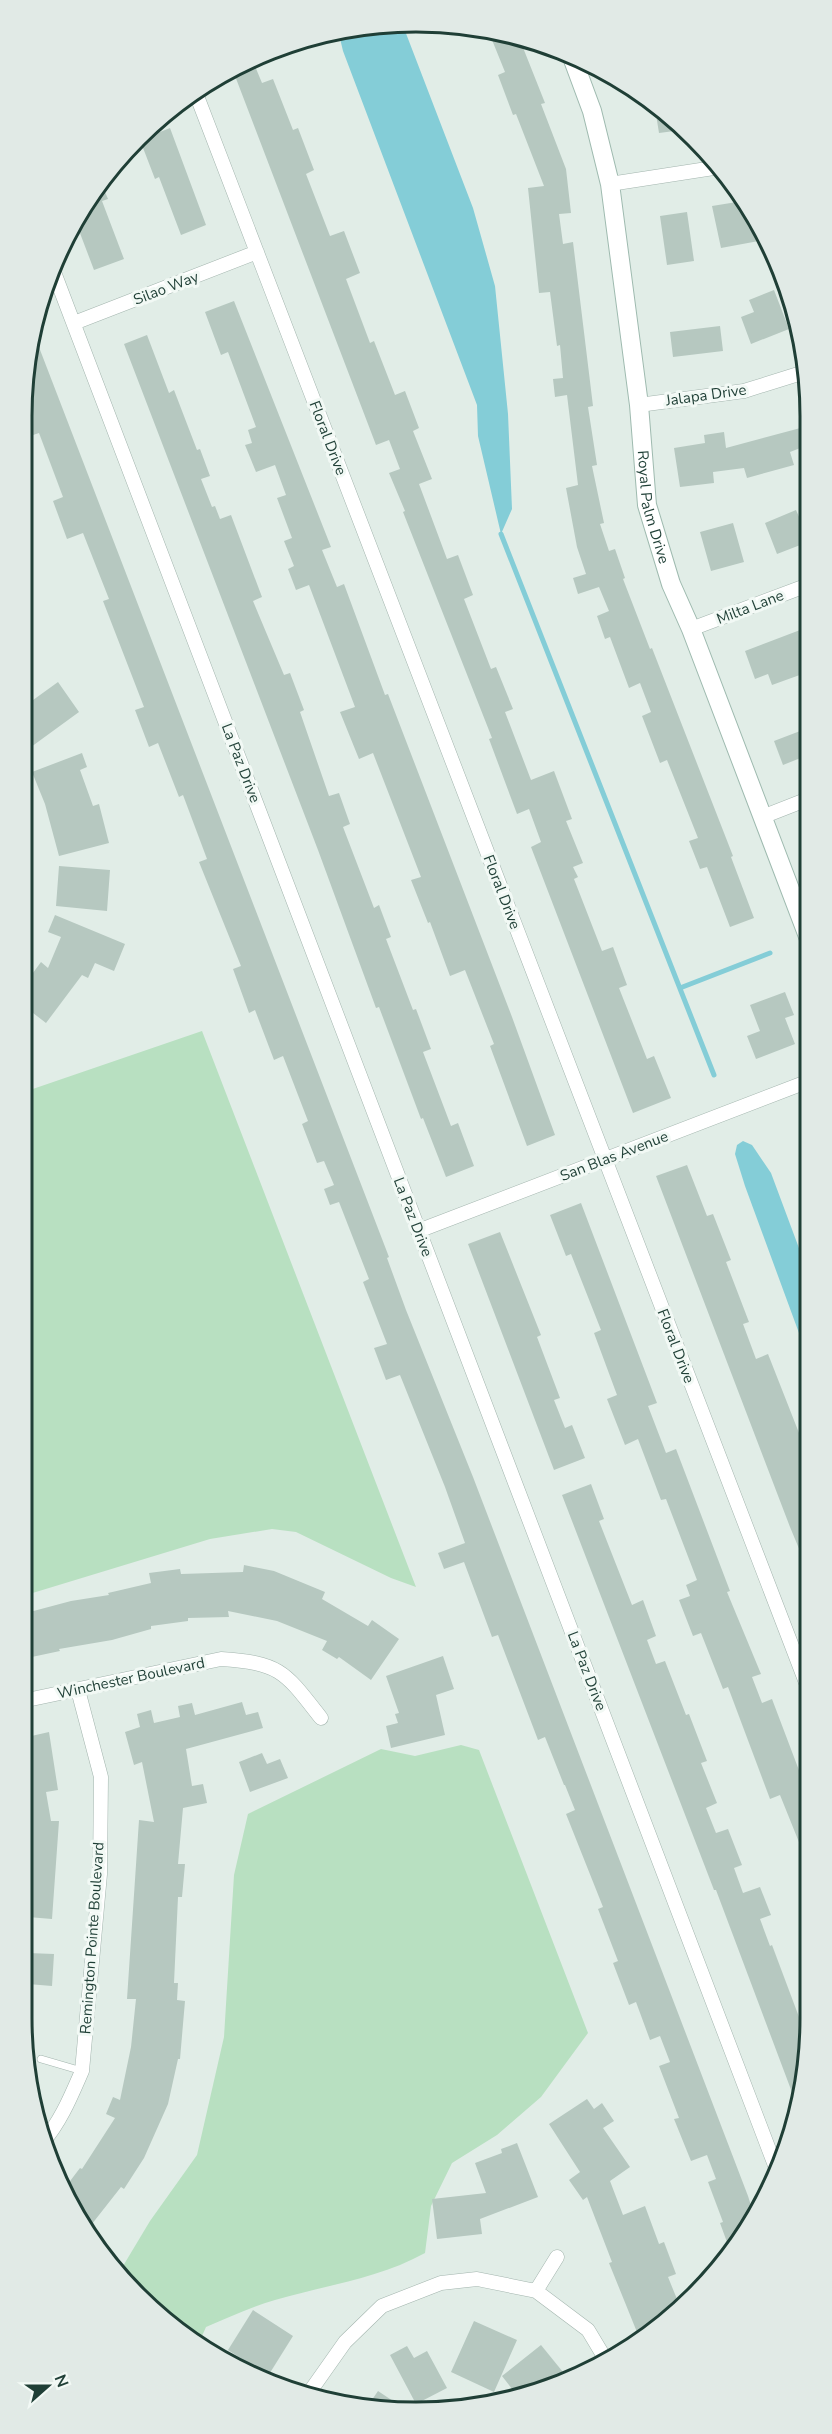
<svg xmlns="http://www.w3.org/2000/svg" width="832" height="2434" font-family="'Nunito Sans',sans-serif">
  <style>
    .green { fill: #b8e0c1 }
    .water { fill: #84cdd7 }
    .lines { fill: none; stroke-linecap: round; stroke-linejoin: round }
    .stream { stroke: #84cdd7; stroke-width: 5 }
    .building { fill: #b6c8c0 }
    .lane-casing { stroke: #a3b5ae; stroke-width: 8 }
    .street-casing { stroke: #a3b5ae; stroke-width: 15 }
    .secondary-casing { stroke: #9ebaaf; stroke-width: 20 }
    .lane { stroke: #fff; stroke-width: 7 }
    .street { stroke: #fff; stroke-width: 14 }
    .secondary { stroke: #fff; stroke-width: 18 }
    .labels { text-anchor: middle; stroke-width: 6; stroke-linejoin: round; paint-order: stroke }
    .street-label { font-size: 15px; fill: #1f3f36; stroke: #f2f9f5 }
    .rim { fill: none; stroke: #1f3f36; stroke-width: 3 }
  </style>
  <rect width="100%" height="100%" fill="#e1ede7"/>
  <path class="green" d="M202 1031 416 1587 391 1578 296 1532 272 1529 210 1539 26 1595 24 1092Z
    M461 1745 479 1750 588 2033 541 2097 497 2135 452 2163 431 2206 425 2253C378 2279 326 2285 275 2300 251 2307 228 2318 206 2327L198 2345 176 2332 117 2276 150 2221 197 2155 224 2037 234 1875 248 1814 381 1749 415 1756Z"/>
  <path class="water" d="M402 23 473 208 495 286 508 414 512 509 501 534 478 436 477 405 343 51 338 30 364 24Z
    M743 1141 752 1145 771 1173 809 1275 810 1363 745 1186 735 1154 737 1145Z"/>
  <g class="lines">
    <path class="stream" d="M501 534 714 1075
      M680 988 770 953"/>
  </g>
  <path class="building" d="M488 30 518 35 545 103 541 104 566 169 571 213 559 214 563 244 573 242 593 406 588 407 597 465 592 466 604 523 600 524 609 551 615 549 625 578 623 579 650 649 652 648 733 856 731 857 754 918 730 927 707 867 700 869 689 841 698 838 667 760 660 763 642 716 651 712 640 683 629 688 610 637 605 639 597 616 609 611 599 587 578 594 573 578 586 574 577 547 566 488 578 485 567 395 555 397 553 379 563 378 560 345 557 346 550 292 539 293 528 188 544 186 516 114 513 115 498 75 505 72Z
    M252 59 262 83 273 79 293 130 298 128 314 170 306 174 330 236 344 231 360 273 346 279 370 343 374 341 395 395 405 391 419 428 413 431 432 479 419 484 447 559 458 555 473 595 464 599 491 669 496 667 513 709 505 712 531 780 554 771 572 819 566 821 583 863 573 867 578 877 574 879 602 951 613 947 627 985 619 988 647 1059 654 1056 671 1098 633 1113 531 847 541 842 529 809 517 814 489 739 492 738 403 512 405 511 389 473 400 469 389 440 376 445 232 68Z
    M655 108 682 130 659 133Z
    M170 128 206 225 181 235 159 177 155 179 140 140Z
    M100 180 108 199 102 201 124 259 94 270 75 220Z
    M743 201 769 239 721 248 712 206Z
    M687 212 694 261 667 265 660 216Z
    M774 290 789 329 751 344 741 317 754 312 749 300Z
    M234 301 331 547 322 550 337 587 344 584 385 695 388 694 512 1017 555 1135 527 1146 490 1046 494 1044 465 970 450 976 430 922 428 923 411 880 421 877 373 753 359 759 340 712 355 707 309 585 296 590 288 569 294 566 284 541 292 538 277 498 286 495 275 465 256 472 245 445 252 443 248 430 256 427 228 352 221 355 205 312Z
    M720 326 723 351 673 357 670 332Z
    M32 329 389 1257 387 1258 406 1310 473 1477 748 2196 754 2215 744 2238 731 2253 720 2223 723 2222 708 2182 716 2179 707 2155 691 2161 674 2119 679 2118 659 2066 670 2062 660 2036 650 2040 636 2002 629 2005 613 1963 618 1961 598 1909 603 1907 566 1814 575 1810 565 1785H564L545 1737 538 1740 498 1635 492 1637 464 1562 444 1569 438 1553 465 1543 445 1487 400 1375 386 1380 374 1348 387 1344 363 1282 369 1279 339 1202 330 1205 324 1189 334 1185 324 1161 317 1163 302 1124 308 1121 283 1056 274 1060 255 1010 249 1013 233 969 241 966 199 862 207 859 183 795 179 797 158 743 149 747 135 710 144 707 103 601 109 599 83 533 67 539 53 501 63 497 39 433 30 436 21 414Z
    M147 335 169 393 174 390 197 450 200 449 210 476 201 479 212 507 215 506 220 519 231 515 262 597 253 601 284 675 290 673 304 710 300 712 329 796 339 793 350 824 343 827 374 908 379 905 391 937 386 939 413 1010 416 1009 431 1049 423 1052 451 1126 458 1123 474 1166 446 1177 423 1118 421 1119 379 1007 376 1008 318 850 124 344Z
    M808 426V445L790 452 794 465 747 478 744 468 713 472 714 483 680 487 674 448 705 443 704 435 724 432 726 448Z
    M796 510 800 519 808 516V542L777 554 765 523Z
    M733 523 744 562 711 571 700 532Z
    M808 627V672L772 685 768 674 755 679 745 651Z
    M58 682 79 712 31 747 22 736V708Z
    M808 728V755L783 765 774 741Z
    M82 753 87 767 80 770 93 806 99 804 109 843 59 856 45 804 32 772Z
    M59 866 110 870 107 911 56 906Z
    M55 915 125 944 114 971 95 963 88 978 82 975 46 1023 24 1006V985L41 962 48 968 61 937 48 932Z
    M785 992 794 1015 785 1018 795 1044 756 1059 747 1036 760 1031 750 1005Z
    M687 1165 707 1216 713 1214 731 1260 726 1262 749 1322 743 1324 756 1359 768 1354 810 1461V1575L790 1527 656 1176Z
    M581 1203 657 1403 648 1406 666 1453 676 1449 730 1591 727 1592 761 1674 752 1677 762 1703 772 1699 811 1802V1872L780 1795 770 1799 728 1687 723 1689 701 1633 693 1636 679 1600 690 1596 686 1585 697 1580 666 1499 661 1500 638 1439 625 1445 607 1399 617 1395 594 1333 601 1330 571 1254 566 1256 550 1215Z
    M500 1232 541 1335 537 1337 560 1398 554 1400 565 1428 572 1425 585 1458 554 1470 468 1244Z
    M591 1484 604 1519 599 1521 632 1605 643 1600 656 1636 647 1640 656 1664 665 1661 686 1715 689 1714 707 1761 701 1763 717 1803 706 1808 716 1833 728 1829 742 1865 734 1868 743 1893 760 1887 771 1915 760 1919 770 1946 772 1945 808 2041 799 2111 716 1890H714L562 1495Z
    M244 1565 274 1571 325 1592 322 1599 368 1626 372 1620 399 1639 371 1680 339 1657 337 1659 322 1650 327 1641 277 1621 228 1611 229 1617 188 1618V1621L151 1626V1629L112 1640 59 1649 60 1651 27 1658 26 1613 71 1601 109 1595 108 1593 151 1583 149 1573 180 1569 181 1574 243 1572Z
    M443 1656 454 1689 436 1695 445 1735 391 1748 386 1726 398 1723 395 1714 399 1713 386 1676Z
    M242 1702 246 1715 258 1712 263 1728 186 1749 192 1786 203 1784 207 1803 183 1808 178 1864H185L182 1897H178L174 1983H178L177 2000 185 2001 180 2059H178L168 2104 144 2158 124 2189 121 2187 88 2229 64 2189 80 2168 82 2169 115 2118 106 2114 113 2097 120 2100 131 2047 136 1999H127L139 1820 154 1822 142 1762 134 1765 125 1732 140 1727 137 1714 151 1710 154 1723 180 1717 178 1706 192 1703 195 1715Z
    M49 1732 58 1790 46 1792 51 1821H59L52 1919 28 1917 27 1737Z
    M262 1753 267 1764 280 1759 288 1778 250 1792 239 1762Z
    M28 1953 54 1954 52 1986 28 1984Z
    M587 2099 594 2109 602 2103 614 2121 603 2128 630 2167 610 2181 623 2215 645 2206 659 2244 664 2242 676 2274 668 2277 681 2309 641 2342 609 2263 612 2262 587 2197 583 2200 569 2180 580 2172 549 2124Z
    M517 2143 538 2197 480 2219 482 2234 437 2239 432 2199 486 2193 475 2163 502 2153 501 2149Z
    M253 2310 293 2336 268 2376 228 2350Z
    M474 2321 517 2340 494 2392 451 2372Z
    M541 2345 567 2377 520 2399 502 2376Z
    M407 2346 414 2358 427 2351 447 2388 416 2404 390 2355Z
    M378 2391 408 2411 365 2410Z"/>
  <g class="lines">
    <g class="lane-casing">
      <path id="lane" d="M41 2059 82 2071"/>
    </g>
    <g class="street-casing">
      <path id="street" d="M195 91 810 1693
        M610 184 720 167
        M52 267 776 2168
        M74 323 257 252
        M639 405 744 391 808 371
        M691 629 808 585
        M762 817 808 799
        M418 1231 809 1081
        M27 1700 221 1659C281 1663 285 1672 321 1718
        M43 2142C61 2121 71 2096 82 2071L100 1874 101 1777 78 1690
        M536 2291 557 2257
        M309 2393 345 2342 382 2306 441 2283 477 2279 536 2291 588 2330 606 2360"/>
    </g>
    <g class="secondary-casing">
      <g id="secondary">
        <path id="s1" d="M572 57 592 111 610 184 639 405 647 505 671 584 691 629 809 939"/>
      </g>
    </g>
    <use href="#lane" class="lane"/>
    <use href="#street" class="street"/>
    <use href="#secondary" class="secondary"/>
  </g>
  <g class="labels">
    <g class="street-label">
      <text transform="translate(166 288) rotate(-21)" y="5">Silao Way</text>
      <text transform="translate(706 395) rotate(-8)" y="5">Jalapa Drive</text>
      <text transform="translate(328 438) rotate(69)" y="5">Floral Drive</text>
      <text dy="5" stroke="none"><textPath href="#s1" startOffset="459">Royal Palm Drive</textPath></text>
      <text transform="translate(750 607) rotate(-21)" y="5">Milta Lane</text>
      <text transform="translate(241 763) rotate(69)" y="5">La Paz Drive</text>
      <text transform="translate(502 892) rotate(69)" y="5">Floral Drive</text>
      <text transform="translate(614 1156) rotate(-21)" y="5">San Blas Avenue</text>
      <text transform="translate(413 1217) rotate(69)" y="5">La Paz Drive</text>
      <text transform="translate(676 1346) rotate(69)" y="5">Floral Drive</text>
      <text transform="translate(587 1671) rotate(69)" y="5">La Paz Drive</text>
      <text transform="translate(131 1678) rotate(-12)" y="5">Winchester Boulevard</text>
      <text transform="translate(92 1938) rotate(-86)" y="5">Remington Pointe Boulevard</text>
    </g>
  </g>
  <path d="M0 0H832V2434H0ZM416 32H416A384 384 0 0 1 800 416V2018A384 384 0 0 1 416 2402H416A384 384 0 0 1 32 2018V416A384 384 0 0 1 416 32Z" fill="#e1eae6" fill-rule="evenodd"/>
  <path class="rim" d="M416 32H416A384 384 0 0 1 800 416V2018A384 384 0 0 1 416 2402H416A384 384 0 0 1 32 2018V416A384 384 0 0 1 416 32Z"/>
  <g transform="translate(48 2386) rotate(69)" stroke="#f2f9f5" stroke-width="4.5" paint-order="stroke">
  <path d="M0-4.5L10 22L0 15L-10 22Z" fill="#1f3f36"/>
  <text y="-9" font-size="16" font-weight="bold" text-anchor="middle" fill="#1f3f36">N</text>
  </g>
</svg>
